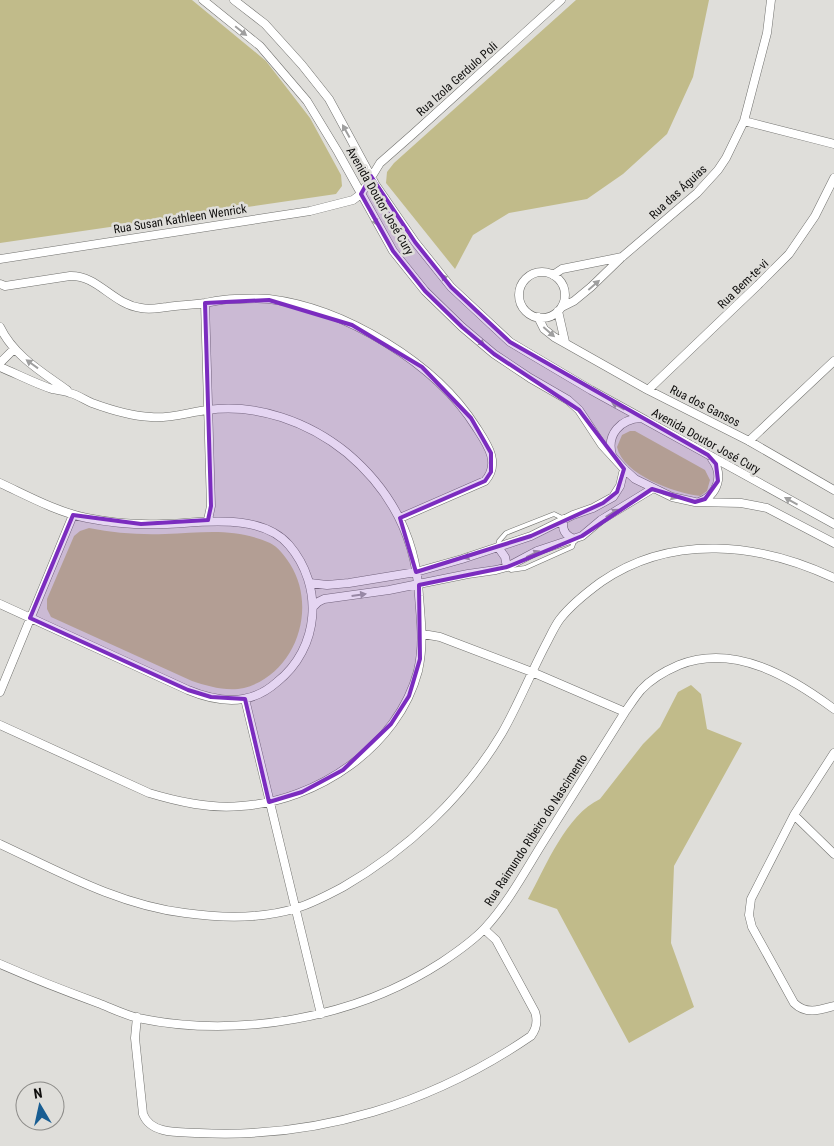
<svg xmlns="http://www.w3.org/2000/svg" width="834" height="1146" font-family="'Roboto Condensed',sans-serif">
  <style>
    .green { fill: #c1bb8a }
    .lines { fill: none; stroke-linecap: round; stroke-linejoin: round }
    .service-casing { stroke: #71716e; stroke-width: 5 }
    .minor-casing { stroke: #71716e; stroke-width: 9 }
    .service { stroke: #fff; stroke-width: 4 }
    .minor { stroke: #fff; stroke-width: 8 }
    .oneway { fill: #9f9f9f }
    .marked { fill: #7b2cbf; fill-opacity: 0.2; stroke: #7b2cbf; stroke-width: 4; stroke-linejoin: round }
    .labels { text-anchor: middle; stroke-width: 5; stroke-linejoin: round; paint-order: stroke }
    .street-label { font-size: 12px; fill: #100f0e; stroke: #dfdeda }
  </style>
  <rect width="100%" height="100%" fill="#dfdeda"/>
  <path class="green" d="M0 0H192L266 61 310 118 341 175 342 186 336 194 0 243Z
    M576 0H709L693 77 667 134 623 174 587 199 509 213 473 235 455 269 386 183 387 172 394 163Z
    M630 431H635L705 470 710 480 707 491 700 496C675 493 623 475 617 447L622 435Z
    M89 528C114 533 139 535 165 534 202 533 234 527 270 543 278 547 285 556 290 564 318 608 296 674 244 688 227 692 207 686 192 681L51 617 47 609V599L74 536 80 531Z
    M691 685 701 694 707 729 742 743 674 866 671 943 694 1007 629 1043 557 909 528 899C546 866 566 815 600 799L643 744 660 727 678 692Z"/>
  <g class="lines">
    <g class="service-casing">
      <path id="service" d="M498 547 499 541 506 533 554 514 564 519
        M507 567 511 570 525 568 572 547 575 539"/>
    </g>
    <g class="minor-casing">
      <path id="minor" d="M203 0 260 46 307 101 338 152 393 251 425 291 462 327 494 354 530 378 568 400 579 410 602 445 624 469 635 479 672 497 695 502 741 503 767 508 834 543
        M234 0 265 24 302 65 329 99 375 184 415 242 451 287 510 342 591 390 834 524
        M744 121 834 144
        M0 259 310 211 353 200 361 194 380 163 413 134 561 0
        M519 295a23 23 0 1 1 46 0a23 23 0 1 1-46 0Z
        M553 275 562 269 622 257
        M0 284 5 286 70 276C98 275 112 304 141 308 150 310 158 308 167 307 180 305 192 305 205 303 215 301 224 299 235 299 246 299 258 298 269 299 344 308 436 363 476 427 487 444 501 463 485 481L400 518
        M205 303 211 506 208 520
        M562 307 574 301 591 287 622 257 697 193 718 170 726 158 744 121 767 33 771 0
        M558 311 565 342
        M538 317 544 329 554 337 648 390 749 441 834 490
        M0 327C14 356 42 372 67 390
        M0 363 14 349
        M0 367C17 374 34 383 52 389 58 390 65 391 70 393 78 395 85 400 92 403 111 410 131 416 151 417 170 419 189 412 207 410 257 403 309 422 347 453 392 491 416 538 419 596 421 622 424 645 418 671 398 747 317 801 241 806 210 809 179 802 149 793L0 725
        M648 390 758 285 789 254 815 216 834 178
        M749 441 834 361
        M612 455C606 434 621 419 641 418
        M0 483C28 496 57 512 87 518 112 523 138 525 163 524 201 523 260 512 289 545 324 586 320 648 277 682 268 690 255 697 243 699 225 702 205 697 188 690L0 604
        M699 502C718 495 724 475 712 459
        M564 519C561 529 565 536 575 539
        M498 547 505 557 507 567
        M310 583 327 585 349 583 416 572 462 559 531 536 573 515 593 508 613 497 620 486 624 469
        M313 607 318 602 324 599 389 590 468 574 496 570 507 567 537 551 582 536 601 520 652 489
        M423 634 440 637 532 672 625 712
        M0 692 73 515
        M245 699 321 1014
        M834 753 794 815 751 899 749 915 752 927 794 1003C806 1015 820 1010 834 1006
        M794 815 834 854
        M0 844C60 872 119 905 185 913 221 918 262 919 297 908 313 903 328 895 343 887 407 850 464 797 502 733 518 705 530 675 545 646 550 637 554 627 560 619 571 605 586 593 601 582 672 533 760 543 834 578
        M0 964C32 978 65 991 98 1003 111 1008 125 1015 138 1018 239 1039 356 1018 442 962 457 952 473 941 485 928 508 903 524 873 542 844 570 800 597 756 625 712 630 705 635 697 641 690 651 679 665 671 679 665 734 643 791 677 834 709
        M137 1017 135 1038 143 1114C151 1135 180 1132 199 1133 319 1139 433 1103 531 1036 537 1028 538 1021 535 1012L496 940 484 929"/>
    </g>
    <use href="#service" class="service"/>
    <use href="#minor" class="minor"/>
  </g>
  <defs><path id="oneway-solid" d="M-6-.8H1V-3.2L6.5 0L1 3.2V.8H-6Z" transform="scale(1.25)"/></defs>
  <g class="oneway">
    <use href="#oneway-solid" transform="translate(241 31) rotate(39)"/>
    <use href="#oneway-solid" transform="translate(346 131) rotate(-119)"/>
    <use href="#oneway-solid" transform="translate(374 219) rotate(61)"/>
    <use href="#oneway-solid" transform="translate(446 280) rotate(-129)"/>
    <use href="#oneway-solid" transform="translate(594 285) rotate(-41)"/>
    <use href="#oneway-solid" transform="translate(549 332) rotate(41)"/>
    <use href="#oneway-solid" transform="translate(479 341) rotate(40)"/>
    <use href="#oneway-solid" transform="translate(32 364) rotate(-144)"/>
    <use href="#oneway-solid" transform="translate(618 406) rotate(-151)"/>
    <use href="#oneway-solid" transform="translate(670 496) rotate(19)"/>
    <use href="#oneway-solid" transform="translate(791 501) rotate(-151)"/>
    <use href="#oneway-solid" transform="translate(612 513) rotate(-32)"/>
    <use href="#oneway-solid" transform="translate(533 554) rotate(-25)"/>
    <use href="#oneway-solid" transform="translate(470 556) rotate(161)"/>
    <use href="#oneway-solid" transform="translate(359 595) rotate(-8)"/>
  </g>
  <path class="marked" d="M371 176 415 242 451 287 510 342 708 455 716 464 718 481 705 499 695 502 652 489 582 536 507 567 419 585 420 659 409 696 391 724 343 770 302 792 269 802 245 699 211 697 188 690 30 618 73 515 141 524 208 520 211 506 205 303 269 300 352 325 422 367 471 418 491 453V472L485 481 400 518 416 572 531 536 603 503 617 492 624 469 579 410 494 354 462 327 425 291 393 251 361 194Z"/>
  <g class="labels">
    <g class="street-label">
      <text transform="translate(457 79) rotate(-42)" y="4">Rua Izola Gerdulo Poli</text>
      <text transform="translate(678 192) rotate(-43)" y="4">Rua das Águias</text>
      <text transform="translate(380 201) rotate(60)" y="4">Avenida Doutor José Cury</text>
      <text transform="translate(180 219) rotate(-9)" y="4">Rua Susan Kathleen Wenrick</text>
      <text transform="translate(743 284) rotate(-44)" y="4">Rua Bem-te-vi</text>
      <text transform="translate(705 406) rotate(27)" y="4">Rua dos Gansos</text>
      <text transform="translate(706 441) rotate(29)" y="4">Avenida Doutor José Cury</text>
      <text transform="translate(536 830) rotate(-57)" y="4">Rua Raimundo Ribeiro do Nascimento</text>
    </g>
  </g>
  <g transform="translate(40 1106) rotate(351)"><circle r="24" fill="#dfdeda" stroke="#8c8b88"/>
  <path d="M0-4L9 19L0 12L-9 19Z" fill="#185d92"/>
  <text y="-8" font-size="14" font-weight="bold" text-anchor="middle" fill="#100f0e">N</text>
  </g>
</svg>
